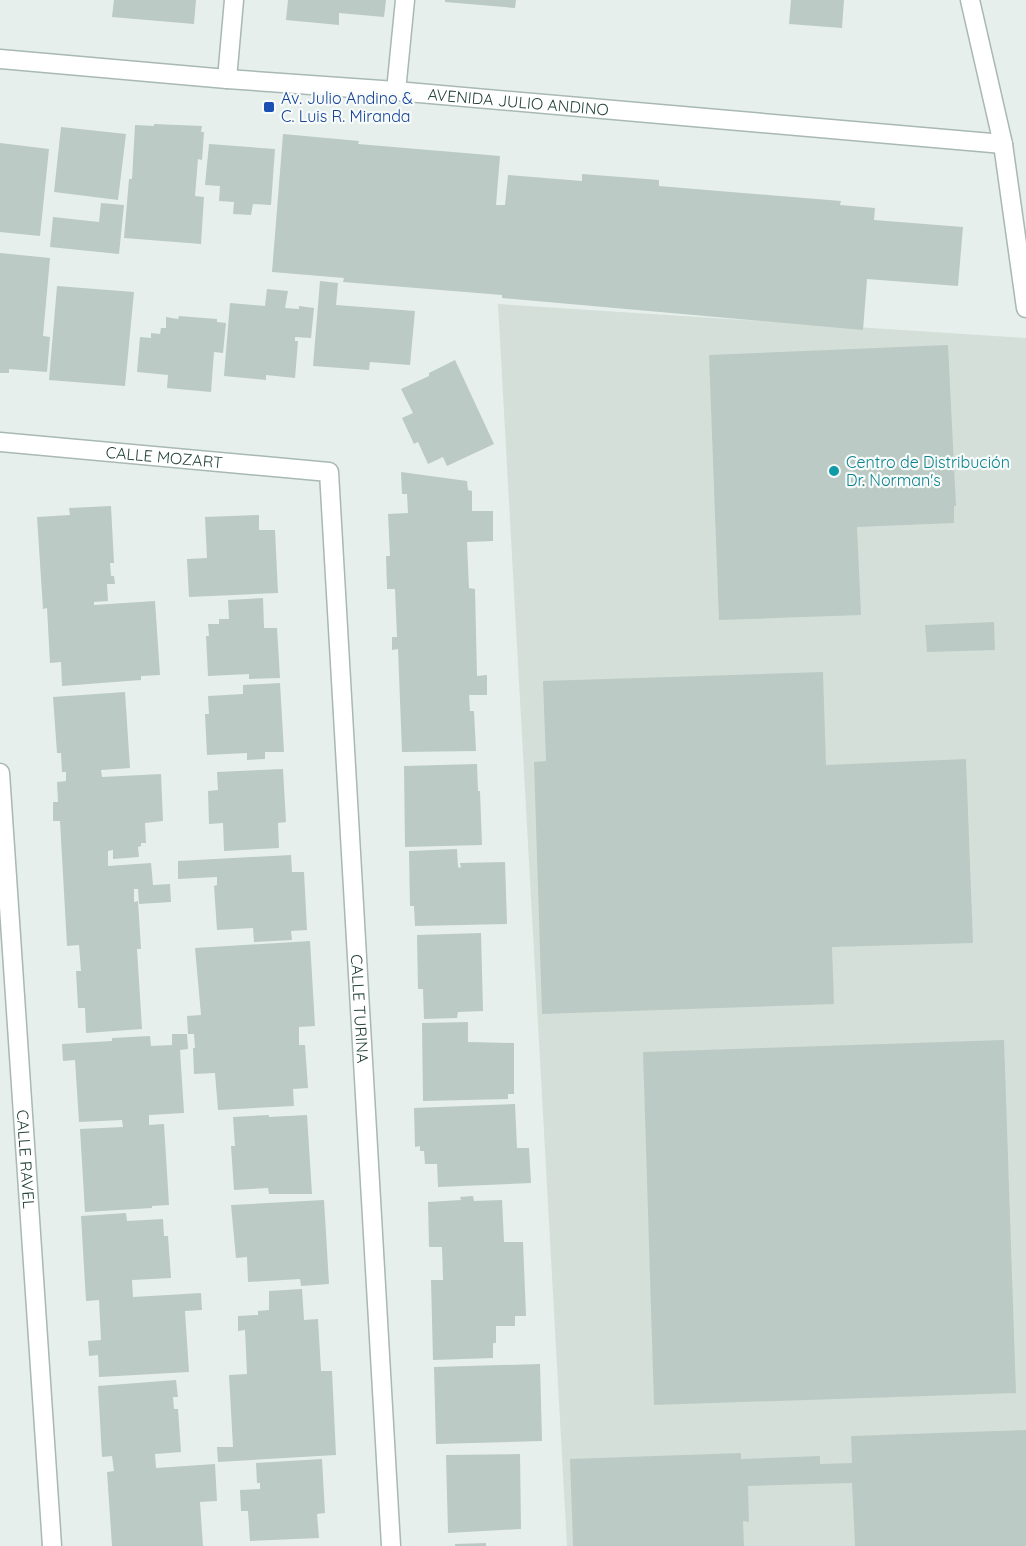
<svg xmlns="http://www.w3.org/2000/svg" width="1026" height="1546" font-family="Quicksand,sans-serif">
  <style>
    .built { fill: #d4dfda }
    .building { fill: #bbcac4 }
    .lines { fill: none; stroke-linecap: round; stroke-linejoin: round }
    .service-casing { stroke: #a8b8b2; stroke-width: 21 }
    .minor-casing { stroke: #a8b8b2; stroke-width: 21 }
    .tertiary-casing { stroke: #a8b8b2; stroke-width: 21 }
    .service { stroke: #fff; stroke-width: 18 }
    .minor { stroke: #fff; stroke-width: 18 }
    .tertiary { stroke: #fff; stroke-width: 18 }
    .transit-dot { fill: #1a4fb4; stroke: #f7fbf9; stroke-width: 2 }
    .culture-dot { fill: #0f9aa8; stroke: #f7fbf9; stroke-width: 2 }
    .labels { text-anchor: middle; stroke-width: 4.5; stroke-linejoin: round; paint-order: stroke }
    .transit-label { font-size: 16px; fill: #164399; stroke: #f7fbf9; text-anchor: start }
    .street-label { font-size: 16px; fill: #24423a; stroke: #f7fbf9 }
    .culture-label { font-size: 16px; fill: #0d838f; stroke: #f7fbf9; text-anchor: start }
  </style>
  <rect width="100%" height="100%" fill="#e6efeb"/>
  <path class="built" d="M498 304 1026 338V1546H567Z"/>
  <path class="building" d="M114 0H196L194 24 112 17Z
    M288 0H386L384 17 339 13V25L286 20Z
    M445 0H516L515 8 445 2Z
    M791 0H844L842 28 789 24Z
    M154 124 202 126 201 132H204L202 160 198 159 195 196 204 197 201 244 124 238 129 179H132L135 125 154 126Z
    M61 127 126 134 118 200 54 192Z
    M283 134 359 141 358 144 500 156 496 205H505L508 175 582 181V174L659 180V186L841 201 840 205 875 208 874 220 963 227 958 286 867 279 863 330 502 298V295L343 282 344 278 272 272Z
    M0 143 49 149 40 236 0 232Z
    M209 144 275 149 271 205 253 204 251 215 233 214 234 202 219 201 220 186 205 185Z
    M101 203 124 205 119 254 50 247 53 217 99 222Z
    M0 253 50 258 43 336 50 337 47 372 9 369V373H0Z
    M320 281 338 283 336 305 415 311 410 365 370 362 369 370 313 366Z
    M57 286 134 292 125 386 49 380Z
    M267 289 288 291 285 308 299 309V306L314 308 311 338 295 337V341H298L295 378 266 375V380L224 376 230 303 265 306Z
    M179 316 217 319V322L226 323 223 353 214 352 211 392 167 388 168 375 137 372 140 337 151 338V333L160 334 161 328H166V317L178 319Z
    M948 345 956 506H954V523L857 527 861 615 719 620 709 355Z
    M455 360 494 444 447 466 443 457 428 464 418 442 414 444 402 418 413 413 401 389 429 376V373Z
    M401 472 467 481 468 490 472 491V511H493V541L467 542 469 588 475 589 477 676 487 675V695H469L470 711H474L476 751 402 752 398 649 392 650V637H397L395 589H387L386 556H390L388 514 408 513 407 494H402Z
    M111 506 114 563H110L111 576H114L115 584H107L108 601 94 602V605L155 601 160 675 141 676V680L62 686 61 662 50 663 47 608 43 609 37 517 70 515 69 508Z
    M259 515V530H275L278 593 189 597 187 559 207 558 205 517Z
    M263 598 264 628H277L280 678 249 679V674L208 676 206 636H209L208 624H219V619H229L228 600Z
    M994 622 995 650 927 652 925 625Z
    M823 672 826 765 966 759 973 943 832 947 834 1004 542 1014 534 762 546 761 543 681Z
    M280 683 284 752H265V759L247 760V753L207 755 205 714H209L208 696 243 694V685Z
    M125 692 130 768 101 770 102 777 161 774 163 821 145 823 146 843H141V846L138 847 139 857 113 859V850L108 851V866L151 863 153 885 170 884 171 902 139 904 138 889H134V902L138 901 141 949H137L142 1029 86 1033 85 1008H78L76 971H81L79 945 67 946 60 821H53V802H58L57 782 66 781V772H62L61 753H57L53 697Z
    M477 764 478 791H480L482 845 405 847 404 766Z
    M283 769 286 822 278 823 279 848 224 851 223 823 209 824 208 791 218 790 217 772Z
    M457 849 458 867 461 868 460 863 505 862 507 924 415 926 414 906H410L409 851Z
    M291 855 292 872H304L307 930 291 931 292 940 254 942 253 928 217 930 214 886 217 885V877L178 879V861Z
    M481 933 483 1011 458 1012 457 1018 424 1019 423 989H418L417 935Z
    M310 941 315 1026 299 1027V1045H305L308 1088 293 1089 294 1106 218 1110 215 1073 194 1074 193 1048H195L194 1034H188L187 1016 201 1015 195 948Z
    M468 1022V1042L514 1043V1094H508V1099L423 1101 422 1023Z
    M172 1034H187L188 1049 180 1050 184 1113 149 1115V1125L164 1124 169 1205 152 1206V1208L85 1212 80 1129 123 1127 122 1120 79 1122 75 1060 63 1061 62 1044 112 1041V1038L150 1036 151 1046 172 1045Z
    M1004 1040 1016 1393 654 1405 643 1052Z
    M515 1104 517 1148H529L531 1183 438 1187 437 1164H425L424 1151H420V1146L415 1147 414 1108Z
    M269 1115V1117L307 1115 312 1194H269L268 1188 234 1190 231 1146H235L233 1117Z
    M473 1196 474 1201 502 1200 504 1242H523L526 1316H515V1326H496V1343H493V1358L433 1360 431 1280H443L442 1247H429L428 1202 461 1200 460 1197Z
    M324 1200 329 1284 301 1286 300 1279 248 1282 247 1257 236 1258 231 1205Z
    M126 1213 127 1221 163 1219 164 1236H168L171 1278 132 1280 133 1297 201 1293 202 1310 185 1311 189 1372 99 1377 98 1355 89 1356 88 1341 101 1340 99 1300 86 1301 81 1216Z
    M302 1289 304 1320 318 1319 321 1371H332L336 1455 218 1462 217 1447H233L229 1375 247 1374 245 1330 238 1331V1316L258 1315V1311L269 1310V1291Z
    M540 1364 542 1441 436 1444 434 1367Z
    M176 1380 178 1397H173L174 1409H178L181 1452 155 1454 156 1468 215 1464 217 1501 200 1502 203 1546H112L107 1472 114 1471 112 1456 102 1457 98 1386Z
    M1026 1430V1546H855L852 1483 748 1486 749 1522 743 1521 744 1546H573L570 1459 741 1453V1459L820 1456V1464L852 1463 851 1436Z
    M520 1454 521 1529 448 1533 446 1455Z
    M322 1459 325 1513 317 1514 319 1538 250 1541 248 1511H241L240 1490 260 1489V1483H257L256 1463Z
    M486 1543V1546H455V1544Z"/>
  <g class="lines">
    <g class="service-casing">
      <path id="service" d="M396 91 405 0"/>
    </g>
    <g class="minor-casing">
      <g id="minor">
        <path d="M227 79 234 0"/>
        <path id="s1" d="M0 442 329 472 391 1546"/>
        <path id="s2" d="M0 773 52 1546"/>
      </g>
    </g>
    <g class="tertiary-casing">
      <g id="tertiary">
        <path d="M970 0 1003 144 1026 308"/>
        <path id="s3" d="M0 59 227 79 396 91 1003 144"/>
      </g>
    </g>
    <use href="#service" class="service"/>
    <use href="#minor" class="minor"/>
    <use href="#tertiary" class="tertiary"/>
  </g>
  <rect class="transit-dot" x="263" y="101" width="12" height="12" rx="3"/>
  <circle class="culture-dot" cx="834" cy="471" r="6"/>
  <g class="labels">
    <g class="transit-label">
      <text x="281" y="104">Av. Julio Andino &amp;<tspan x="281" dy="18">C. Luis R. Miranda</tspan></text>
    </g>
    <g class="street-label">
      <text dy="6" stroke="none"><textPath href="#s3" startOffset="520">AVENIDA JULIO ANDINO</textPath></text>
      <text dy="6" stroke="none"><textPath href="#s1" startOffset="165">CALLE MOZART</textPath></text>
      <text dy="6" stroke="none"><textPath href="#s1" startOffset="868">CALLE TURINA</textPath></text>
      <text dy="6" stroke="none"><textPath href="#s2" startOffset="387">CALLE RAVEL</textPath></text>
    </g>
    <g class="culture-label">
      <text x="846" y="468">Centro de Distribución<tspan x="846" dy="18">Dr. Norman's</tspan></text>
    </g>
  </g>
</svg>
